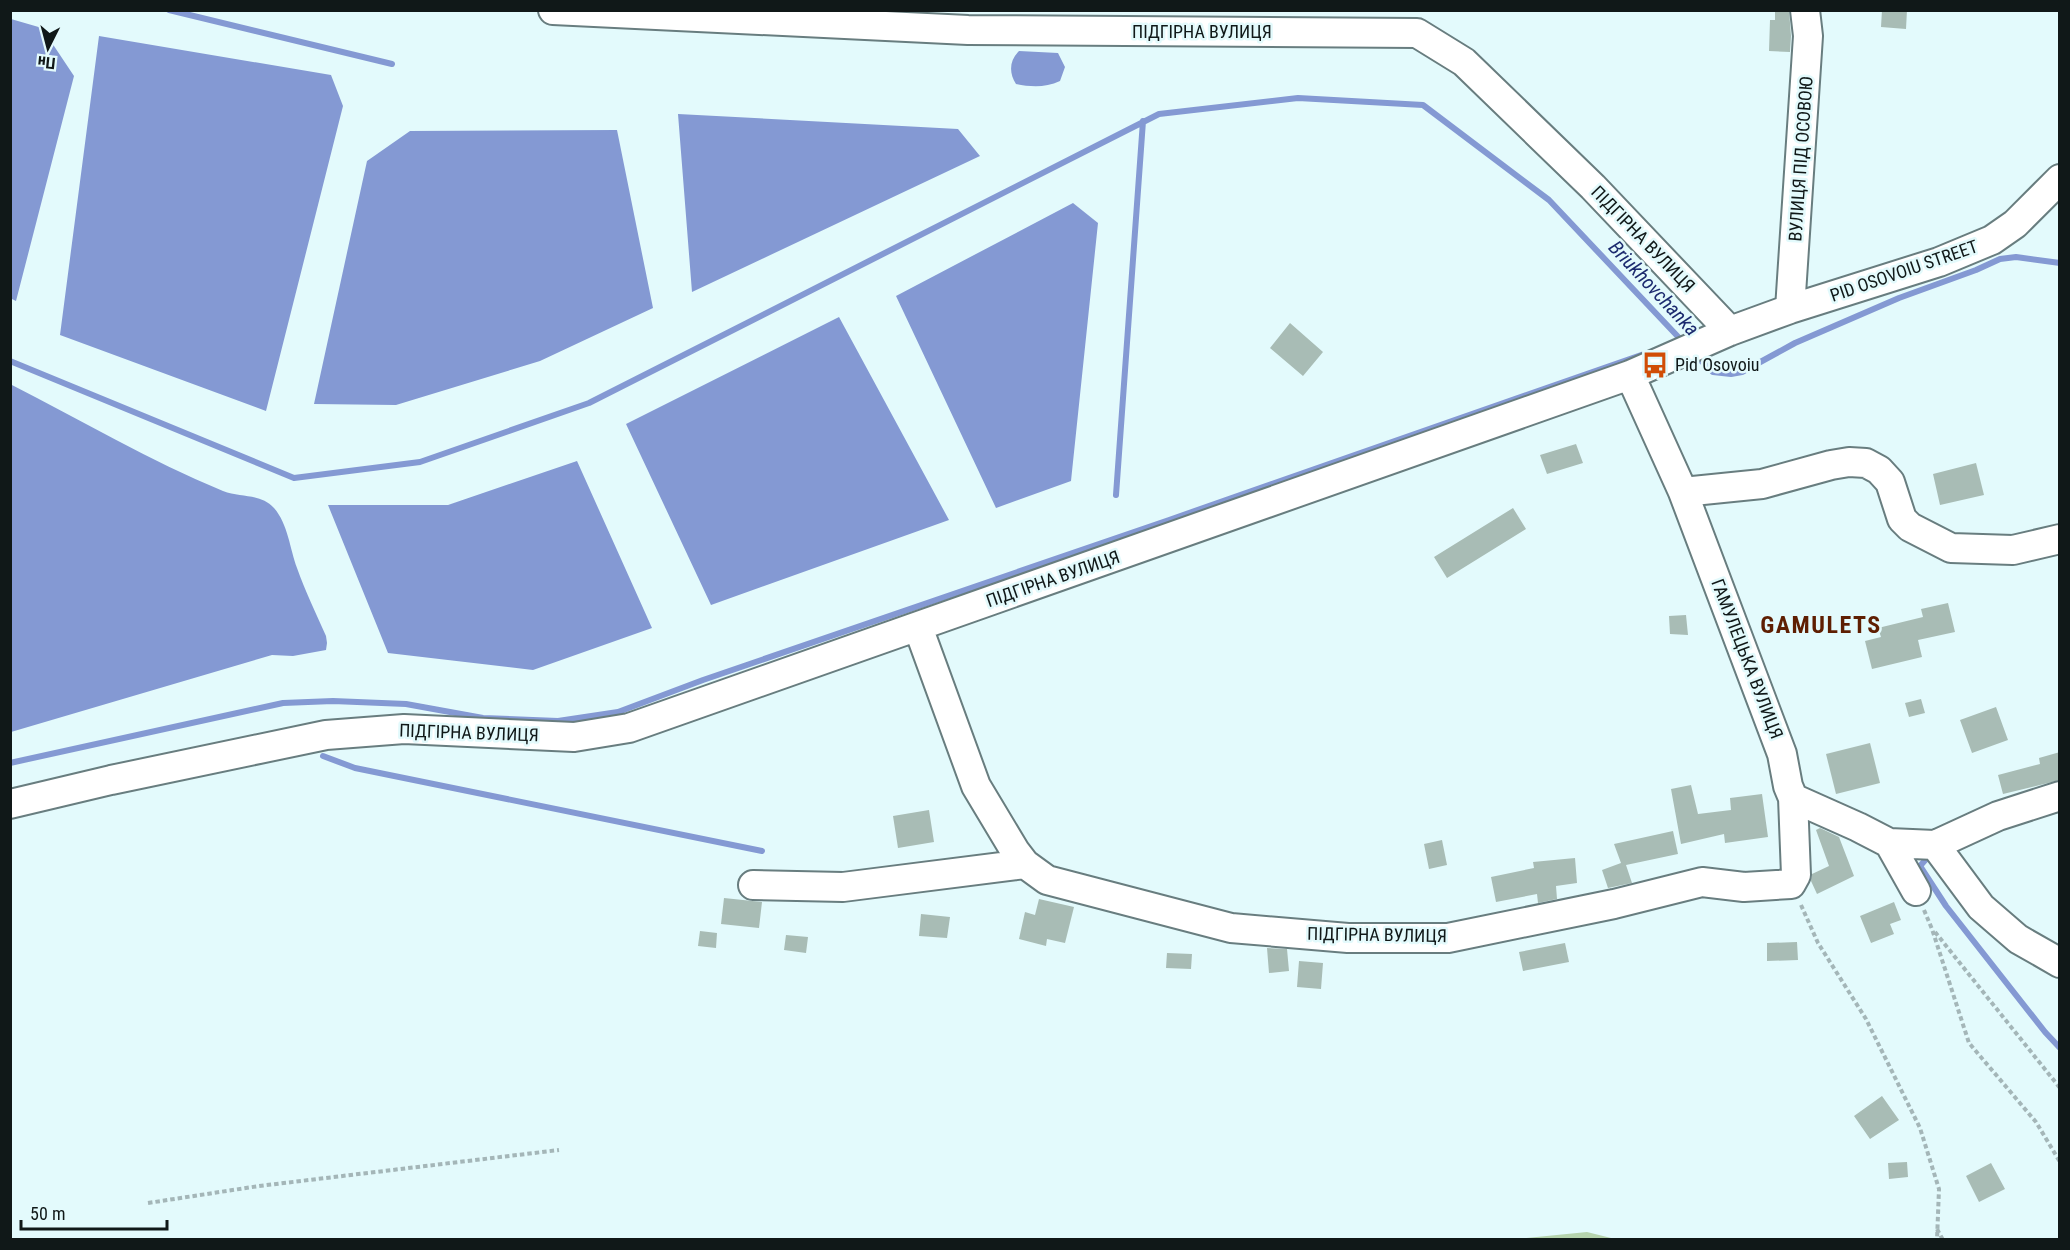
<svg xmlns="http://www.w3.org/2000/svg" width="2070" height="1250" font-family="'Roboto Condensed',sans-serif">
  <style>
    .green { fill: #b5d3ad }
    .water { fill: #8499d3 }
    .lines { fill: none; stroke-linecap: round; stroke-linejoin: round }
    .stream { stroke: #8499d3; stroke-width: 6 }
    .building { fill: #a8bcb5 }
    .minor-casing { stroke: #687d7f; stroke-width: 32 }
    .path { stroke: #a4b6b8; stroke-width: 4; stroke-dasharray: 4.5 3; stroke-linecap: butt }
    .minor { stroke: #fff; stroke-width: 28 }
    .labels { text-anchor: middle; stroke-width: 5; stroke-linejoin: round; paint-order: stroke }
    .street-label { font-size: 18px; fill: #101818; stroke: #e3fafc }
    .poi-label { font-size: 18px; fill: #101818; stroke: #e3fafc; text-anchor: start }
    .water-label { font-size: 20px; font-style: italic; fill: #1c2b6f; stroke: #e3fafc }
    .district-label { font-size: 24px; font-weight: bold; letter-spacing: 1.5px; fill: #5e1e02; stroke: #e3fafc }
  </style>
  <rect width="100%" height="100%" fill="#e3fafc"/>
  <path class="green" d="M1587 1232 1615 1239H1515Z"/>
  <path class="water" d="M11 19 42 28 74 76 16 301 10 298Z
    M99 36 331 75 343 106 266 411 60 335Z
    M1019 51 1058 53 1065 67 1060 81C1045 88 1031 87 1016 84 1009 73 1009 61 1019 51Z
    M678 114 958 129 980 156 692 292Z
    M617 130 653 308 540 361 396 405 314 404 367 161 410 131Z
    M1073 203 1098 223 1071 481 996 508 896 296Z
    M839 317 949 520 711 605 626 424Z
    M10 384C81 420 150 461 223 491 241 498 260 493 274 508 288 524 290 549 297 568 305 591 316 613 326 636L327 643 326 650 293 656 272 655 11 732Z
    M577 461 652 628 533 670 388 653 328 505H448Z"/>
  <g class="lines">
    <path class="stream" d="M169 10 392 64
      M1694 354 1713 372 1731 374 1742 372 1795 343 1899 298 1976 270 2000 259 2016 257 2060 263
      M10 361 294 478 420 462 589 403 1159 114 1298 98 1423 105 1549 200 1683 342
      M1116 495 1143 121
      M323 756 355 768 762 851
      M10 763 283 703 333 701 406 704 483 718 558 721 618 712 703 680 1169 520 1647 353
      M1928 857 1920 866 1946 906 2045 1032 2060 1048"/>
  </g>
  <path class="building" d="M1775 10H1789L1791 36 1790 52 1769 51 1770 20H1775Z
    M1882 10H1907L1906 29 1881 27Z
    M1290 323 1323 352 1303 376 1270 348Z
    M1576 444 1583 463 1547 474 1540 455Z
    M1976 463 1984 495 1940 505 1933 474Z
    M1513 508 1526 529 1447 578 1434 557Z
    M1948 603 1955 632 1918 640 1922 657 1872 669 1865 641 1881 637 1878 628 1923 617 1921 609Z
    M1686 615 1688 635 1670 634 1669 616Z
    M1921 699 1925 713 1909 717 1905 703Z
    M1996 707 2008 740 1972 753 1960 720Z
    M1870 743 1880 783 1836 794 1826 754Z
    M2060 752V780L2003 794 1998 775 2040 764 2039 758Z
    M1691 785 1698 814 1731 810 1730 798 1762 794 1768 837 1725 843 1724 834 1681 844 1671 789Z
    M929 810 934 842 898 848 893 816Z
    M1820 828 1839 837 1854 876 1817 894 1811 881 1812 874 1829 866 1816 830Z
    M1673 831 1678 854 1626 865 1632 883 1608 888 1602 870 1621 863 1614 844Z
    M1442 840 1447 865 1429 869 1424 844Z
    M1575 858 1577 883 1556 886 1557 899 1538 903 1537 894 1496 902 1491 877 1534 868 1533 862Z
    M724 898 762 902 759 928 721 924Z
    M1039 899 1074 907 1065 943 1047 939 1046 946 1019 939 1025 912 1035 915Z
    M1894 902 1901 920 1890 924 1894 934 1871 943 1860 916Z
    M921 914 950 917 947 938 919 936Z
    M700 931 717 933 716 948 698 946Z
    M786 935 808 937 806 953 784 950Z
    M1797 942 1798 960 1767 961V943Z
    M1565 943 1569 962 1523 971 1519 952Z
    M1267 948 1287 949 1289 971 1269 973Z
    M1167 953 1192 954 1191 969 1166 968Z
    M1299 961 1323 963 1321 989 1297 987Z
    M1882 1096 1899 1120 1870 1139 1854 1116Z
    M1907 1162 1908 1177 1889 1179 1888 1163Z
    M1991 1163 2005 1189 1979 1202 1966 1176Z"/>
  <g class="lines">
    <g class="minor-casing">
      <path id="minor" d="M553 10 968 30 1417 33 1464 62 1593 187 1730 331
        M1790 309 1808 36 1805 10
        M1630 375 1683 492 1782 754 1788 786 1793 798 1858 827 1889 843 1916 891
        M1683 492 1762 484 1831 465 1849 462 1866 463 1879 470 1890 482 1902 519 1910 527 1951 548 2013 550 2060 539
        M918 627 976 786 1015 851 1025 864 1047 880 1231 928 1348 938H1448L1614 904 1702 882 1744 887 1791 884 1796 875 1793 798
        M10 804 111 780 326 735 404 729 574 737 629 728 1630 375 1730 331 1790 309 1939 262 1992 240 2015 224 2060 179
        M1889 843 1935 845 1998 816 2060 796
        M1935 845 1981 907 2018 939 2060 963
        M753 885 843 887 1025 864"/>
    </g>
    <path class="path" d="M1801 905 1818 943 1866 1019 1920 1128 1939 1189 1937 1240
      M1924 910 1932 929 1969 1043 2036 1122 2060 1162
      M1935 932 2060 1088
      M148 1203 259 1186 559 1150
      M1937 1229 1943 1240"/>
    <use href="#minor" class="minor"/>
  </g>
  <defs>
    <g id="bus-bare" transform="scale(2.07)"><path d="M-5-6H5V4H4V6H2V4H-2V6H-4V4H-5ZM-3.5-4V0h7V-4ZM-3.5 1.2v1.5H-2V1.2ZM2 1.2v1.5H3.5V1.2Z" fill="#d14d06" stroke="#e3fafc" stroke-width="2.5" paint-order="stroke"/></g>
  </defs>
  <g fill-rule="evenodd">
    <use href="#bus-bare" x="1655" y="365"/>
  </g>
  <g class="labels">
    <g class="street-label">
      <text x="1202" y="38">ПІДГІРНА ВУЛИЦЯ</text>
      <text transform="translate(1801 159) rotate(-86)" y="6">ВУЛИЦЯ ПІД ОСОВОЮ</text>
      <text transform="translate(1643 239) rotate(46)" y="6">ПІДГІРНА ВУЛИЦЯ</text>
      <text transform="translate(1904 271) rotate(-19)" y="6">PID OSOVOIU STREET</text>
      <text transform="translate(1053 579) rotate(-19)" y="6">ПІДГІРНА ВУЛИЦЯ</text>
      <text transform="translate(1747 659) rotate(69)" y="6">ГАМУЛЕЦЬКА ВУЛИЦЯ</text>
      <text transform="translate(469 733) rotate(2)" y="6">ПІДГІРНА ВУЛИЦЯ</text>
      <text transform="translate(1377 935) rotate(1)" y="6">ПІДГІРНА ВУЛИЦЯ</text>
    </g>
    <g class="poi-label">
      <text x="1675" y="371">Pid Osovoiu</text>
    </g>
    <g class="water-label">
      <text transform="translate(1654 288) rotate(47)" y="7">Briukhovchanka</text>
    </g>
    <g class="district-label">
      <text x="1821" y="633">GAMULETS</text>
    </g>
  </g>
  <rect width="2070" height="1250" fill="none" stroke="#101818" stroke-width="24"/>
  <g transform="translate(48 48) rotate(186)" stroke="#e3fafc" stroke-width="4.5" paint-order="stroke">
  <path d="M0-4.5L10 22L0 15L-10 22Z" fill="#101818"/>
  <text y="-9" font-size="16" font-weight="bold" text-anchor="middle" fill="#101818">Пн</text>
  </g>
  <path d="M21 1220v9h146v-9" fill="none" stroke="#101818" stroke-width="3"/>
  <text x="30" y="1220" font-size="18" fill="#101818" stroke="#e3fafc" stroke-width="4.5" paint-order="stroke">50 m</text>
</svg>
